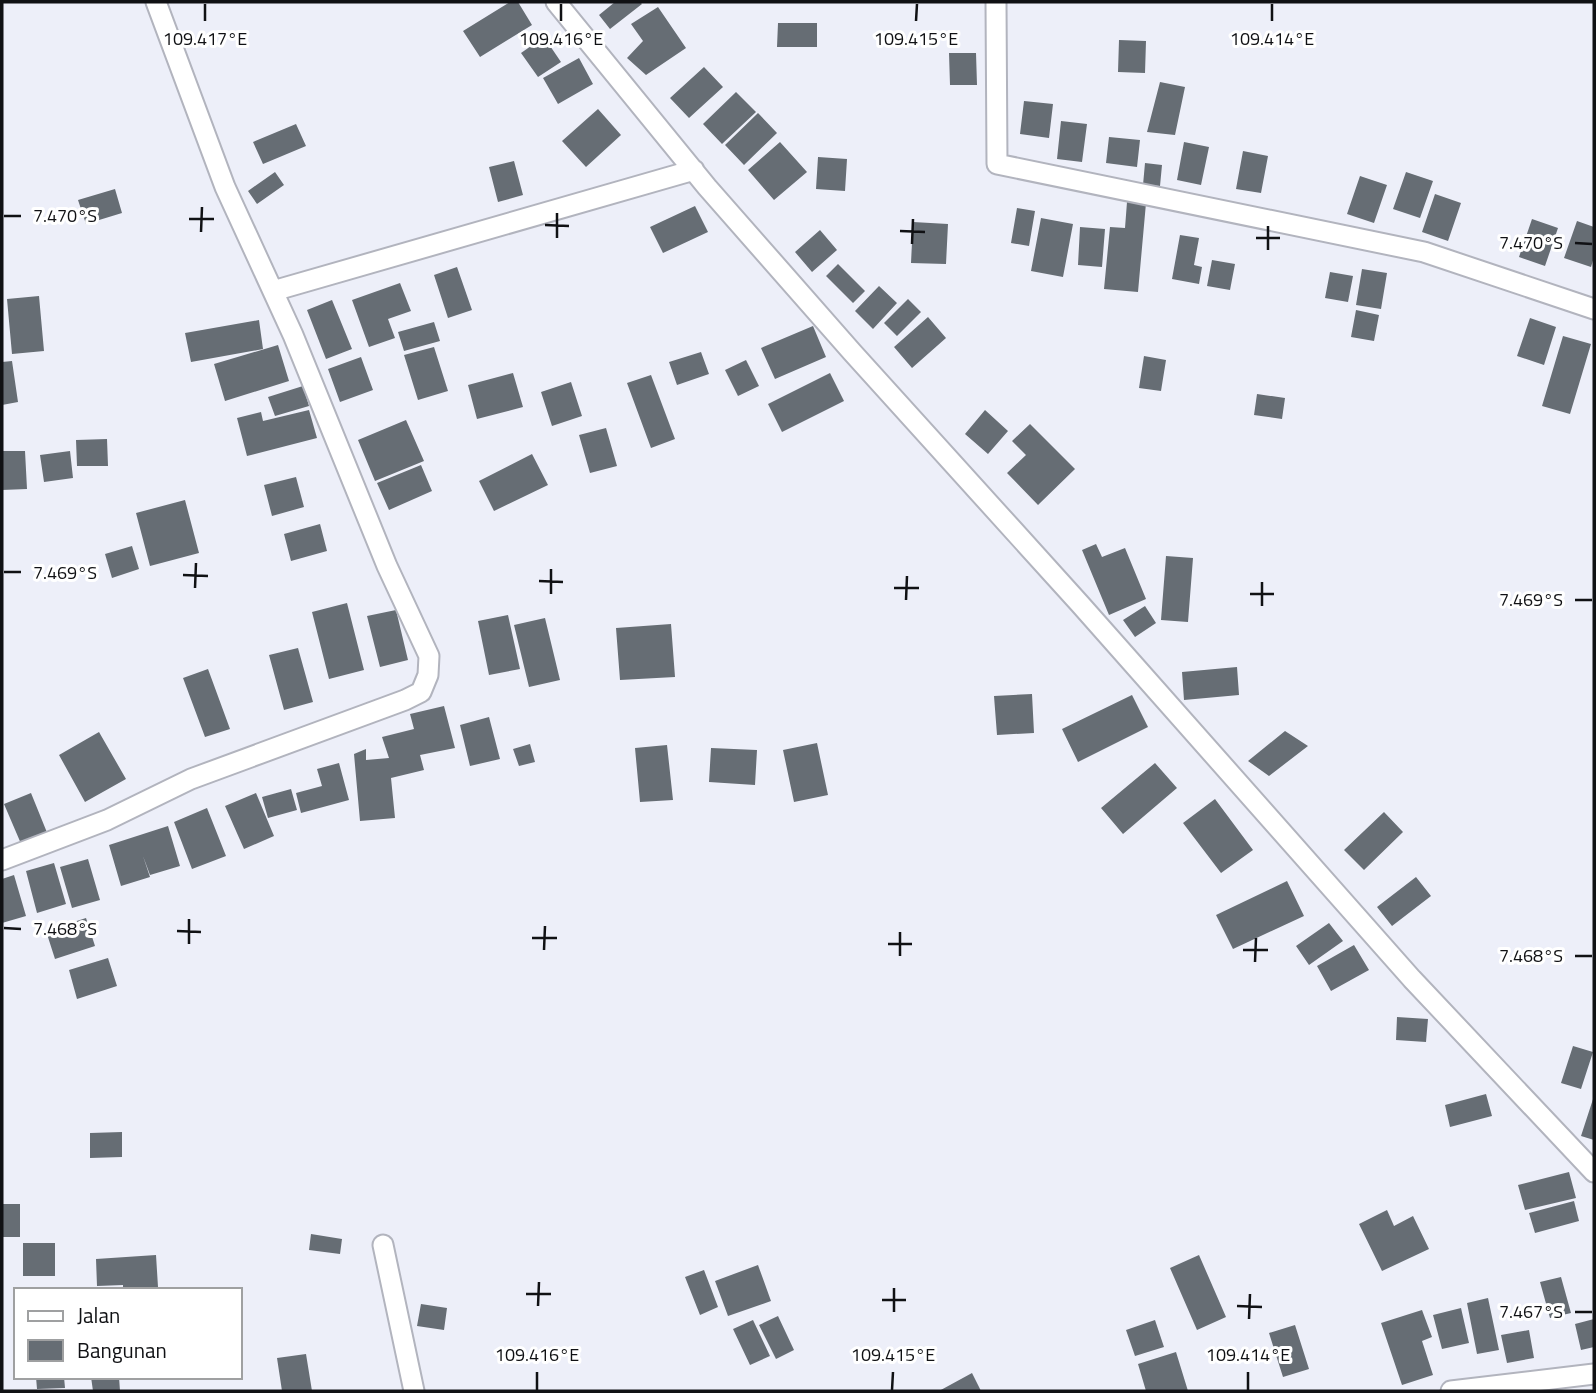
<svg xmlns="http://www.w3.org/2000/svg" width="1596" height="1393" font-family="'Titillium Web',sans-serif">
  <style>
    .building { fill: #666d74 }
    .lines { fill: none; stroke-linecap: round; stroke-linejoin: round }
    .street-casing { stroke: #b2b4be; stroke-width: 23 }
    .street { stroke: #fff; stroke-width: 19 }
    .ticks { fill: none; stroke: #101114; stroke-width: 2.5 }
    .ticks-label { font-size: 18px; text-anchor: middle; fill: #101114; stroke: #fff; stroke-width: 6; stroke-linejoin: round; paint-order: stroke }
  </style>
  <rect width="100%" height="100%" fill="#edeff9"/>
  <path class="building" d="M510 2H518L532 25 480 57 463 31Z
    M615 2H640L642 4 610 29 599 15Z
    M658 7 686 48 646 75 627 58 643 41 631 24Z
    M778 23H817V47H777Z
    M544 37 561 62 538 77 521 53Z
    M1119 40 1146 41 1145 73 1118 72Z
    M949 53H976L977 85H950Z
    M579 58 593 84 558 104 543 78Z
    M704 67 723 87 689 118 670 98Z
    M1160 82 1185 87 1175 135 1147 132Z
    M736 92 756 112 722 144 703 124Z
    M1024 101 1053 104 1049 138 1020 134Z
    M598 109 621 135 586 167 562 141Z
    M758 113 777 133 744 165 725 145Z
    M1061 121 1087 124 1082 162 1057 159Z
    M296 124 306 146 263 164 253 142Z
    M1109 137 1140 140 1137 167 1106 163Z
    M780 142 807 172 774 200 748 170Z
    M1184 142 1209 147 1201 185 1177 180Z
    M1243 151 1268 156 1261 193 1236 189Z
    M818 157 847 159 845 191 816 189Z
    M514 161 523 195 498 202 489 167Z
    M1145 163 1162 165 1160 186 1143 185Z
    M275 172 284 185 257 204 248 191Z
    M1406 172 1433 181 1420 218 1393 209Z
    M1360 176 1387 185 1374 223 1347 214Z
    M115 189 122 213 86 224 78 200Z
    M1435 194 1461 203 1448 241 1422 232Z
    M1127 202 1146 203 1138 292 1104 289 1110 227 1125 228Z
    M695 206 708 232 663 253 650 227Z
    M1017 208 1035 211 1029 246 1011 243Z
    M1041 218 1073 224 1063 277 1031 271Z
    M1532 219 1558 228 1545 266 1519 257Z
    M1577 221 1594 227V257L1591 267 1564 258Z
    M913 222 948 224 946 264 911 263Z
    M1080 227 1105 229 1102 267 1078 265Z
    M820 230 837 250 812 272 795 252Z
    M1180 235 1199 238 1194 265 1202 267 1199 284 1172 279Z
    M1212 260 1235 264 1230 290 1207 286Z
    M838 264 865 291 853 303 826 276Z
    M457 267 472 310 448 318 434 275Z
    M1362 269 1387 273 1381 309 1356 305Z
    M1330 272 1353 276 1348 302 1325 298Z
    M400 283 411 311 388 319 395 338 369 347 352 300Z
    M879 286 897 303 873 329 855 311Z
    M39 296 44 351 12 354 7 299Z
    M908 299 921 312 897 336 884 323Z
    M332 300 352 349 326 359 307 310Z
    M1356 310 1379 315 1374 341 1351 337Z
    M928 317 946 338 912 368 894 347Z
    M1530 318 1556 327 1544 365 1517 356Z
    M259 320 263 349 191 362 185 333Z
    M434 322 440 341 404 351 398 332Z
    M813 326 826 357 775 379 761 348Z
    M1563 336 1591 344 1570 414 1542 406Z
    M278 345 289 381 225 401 214 364Z
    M434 347 448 391 418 400 404 355Z
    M701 352 709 374 677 385 669 362Z
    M1144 356 1166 360 1161 391 1139 388Z
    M361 357 373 390 340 402 328 369Z
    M746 360 759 386 738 396 725 370Z
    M12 361 18 402 2 405V362Z
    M513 373 523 407 477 419 468 385Z
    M830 373 844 401 782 432 768 404Z
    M651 375 675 439 651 448 627 383Z
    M571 382 582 416 552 426 541 392Z
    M303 386 309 406 275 416 268 397Z
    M1257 394 1285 398 1282 419 1254 415Z
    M309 410 317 438 247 456 237 418 261 412 263 421Z
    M985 410 1008 431 988 454 965 434Z
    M406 420 424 461 375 481 358 440Z
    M1030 424 1075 469 1038 505 1007 473 1026 455 1012 441Z
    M606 428 617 466 590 473 579 435Z
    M107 439 108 466H77L76 440Z
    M2 451H25L27 489 2 490Z
    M70 451 73 478 44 482 40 455Z
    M532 454 548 485 494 511 479 481Z
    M421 465 432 491 389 510 377 483Z
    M296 477 304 507 272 516 264 485Z
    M185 500 199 553 150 566 136 513Z
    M320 524 327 551 291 561 284 534Z
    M1096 544 1102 557 1125 548 1146 599 1109 615 1082 550Z
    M132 546 139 569 112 578 105 554Z
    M1166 556 1193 558 1188 622 1161 620Z
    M347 603 364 670 329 679 312 612Z
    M1145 606 1156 623 1135 637 1123 620Z
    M396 610 408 660 380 667 367 616Z
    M508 615 520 669 489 675 478 621Z
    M545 618 560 680 529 687 514 625Z
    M671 624 675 677 620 680 616 628Z
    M298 648 313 702 284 710 269 655Z
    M1237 667 1239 695 1184 700 1182 672Z
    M208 669 230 729 205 737 183 678Z
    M1032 694 1034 733 997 735 994 696Z
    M1132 695 1148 727 1078 762 1062 729Z
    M444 706 455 748 420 755 424 770 391 778 395 818 360 821 354 754 366 749V760L389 758 382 737 414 729 410 714Z
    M489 717 500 759 470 766 460 725Z
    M1285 731 1308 746 1269 776 1248 761Z
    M99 732 126 779 85 802 59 755Z
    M817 743 828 795 794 802 783 750Z
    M530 744 535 762 519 766 513 749Z
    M667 745 673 800 640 802 635 748Z
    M711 748 757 750 755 785 709 782Z
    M339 763 349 800 301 813 296 793 322 786 317 769Z
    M1155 763 1177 788 1123 834 1101 808Z
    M291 789 297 810 268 818 262 797Z
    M31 793 48 835 22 846 4 804Z
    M256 793 274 836 244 849 225 806Z
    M1215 799 1253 850 1221 873 1183 823Z
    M207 808 226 856 192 869 174 822Z
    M1384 812 1403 832 1364 870 1344 850Z
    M168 826 180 866 150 875 143 856 150 877 121 886 109 845Z
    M88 859 100 900 72 908 60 867Z
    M54 863 66 904 37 913 26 871Z
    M14 875 26 916 2 923V879Z
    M1416 877 1431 896 1392 926 1377 907Z
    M1287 881 1304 916 1233 949 1216 915Z
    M86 918 95 946 55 959 46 931Z
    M1329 923 1343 941 1309 965 1296 946Z
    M1354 945 1369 970 1331 991 1317 966Z
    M108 958 117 986 77 999 69 970Z
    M1397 1017 1428 1019 1426 1042 1396 1040Z
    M1573 1046 1593 1052 1581 1089 1561 1083Z
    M1486 1094 1492 1116 1450 1127 1445 1105Z
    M1594 1096V1140L1581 1136Z
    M122 1132V1157L90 1158V1133Z
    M1569 1172 1576 1198 1525 1210 1518 1185Z
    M1574 1201 1579 1221 1535 1233 1529 1213Z
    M2 1204H20V1237H2Z
    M1387 1210 1394 1226 1413 1216 1429 1249 1382 1271 1359 1224Z
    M311 1234 342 1239 340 1254 309 1250Z
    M23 1243H55V1276H23Z
    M156 1255 158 1287 123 1290V1285L97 1286 96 1259Z
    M1199 1255 1226 1317 1197 1330 1170 1268Z
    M758 1265 771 1301 728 1316 715 1281Z
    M704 1270 718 1307 700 1315 685 1277Z
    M1561 1277 1571 1313 1550 1318 1540 1282Z
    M1488 1298 1499 1350 1477 1354 1467 1303Z
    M421 1304 447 1308 444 1330 417 1326Z
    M1461 1308 1469 1343 1442 1349 1433 1315Z
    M1422 1310 1432 1337 1422 1341 1433 1375 1402 1385 1381 1323Z
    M778 1316 794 1350 776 1359 759 1325Z
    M1594 1319V1347L1581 1350 1575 1324Z
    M753 1320 770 1356 750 1365 733 1329Z
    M1155 1320 1164 1347 1135 1356 1126 1330Z
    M1295 1325 1309 1369 1283 1377 1269 1333Z
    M1529 1330 1534 1358 1507 1363 1501 1335Z
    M1176 1352 1188 1391H1146L1138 1364Z
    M306 1354 312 1391H282L277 1358Z
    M972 1373 981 1391H939Z
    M36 1377H64L65 1388 37 1389Z
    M91 1377H119L120 1391H93Z"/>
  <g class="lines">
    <g class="street-casing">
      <path id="street" d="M556 2 707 187 852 352 1080 604 1412 979 1594 1172
        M996 2 997 164 1424 252 1594 309
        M273 291 694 170
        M2 860 107 820 191 779 405 700 421 692 428 675 429 656 387 566 293 335 225 187 156 2
        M383 1245 414 1391
        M1451 1391 1594 1374"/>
    </g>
    <use href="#street" class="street"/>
  </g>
  <path class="ticks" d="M205 21V4M561 21V4M916 21 917 4M1272 21V4M4 216H21M189 219H214M545 225 569 226M900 231 925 232M201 232 202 207M557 238V213M1256 238H1280M1575 243 1592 244M912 244 913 219M1268 250V226M4 572H21M183 575 208 576M539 581 563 582M195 588 196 563M894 588H919M551 594V569M1250 594H1274M906 600 907 576M1575 600H1592M1262 606V582M4 928 21 929M177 931 201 932M532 938H557M189 944V919M888 944H912M544 950 545 926M1243 950H1268M900 956V932M1575 956H1592M1255 962 1256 938M526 1294H551M882 1300H906M538 1306 539 1282M1237 1306 1262 1307M894 1312V1288M1575 1312H1592M1249 1319 1250 1294M537 1390V1372M892 1390 893 1372M1248 1390V1372"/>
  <g class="ticks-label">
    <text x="205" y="45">109.417°E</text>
    <text x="561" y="45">109.416°E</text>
    <text x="916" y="45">109.415°E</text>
    <text x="1272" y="45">109.414°E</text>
    <text x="65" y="222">7.470°S</text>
    <text x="1531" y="249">7.470°S</text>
    <text x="65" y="579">7.469°S</text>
    <text x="1531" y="606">7.469°S</text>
    <text x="65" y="935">7.468°S</text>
    <text x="1531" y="962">7.468°S</text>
    <text x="1531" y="1318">7.467°S</text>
    <text x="537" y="1361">109.416°E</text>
    <text x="893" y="1361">109.415°E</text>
    <text x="1248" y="1361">109.414°E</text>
  </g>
  <rect width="1596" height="1393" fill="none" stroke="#101114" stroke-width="7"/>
  <rect x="14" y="1288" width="228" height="91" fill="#ffffff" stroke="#9fa0a1" stroke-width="2"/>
  <rect x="28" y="1311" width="35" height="10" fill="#ffffff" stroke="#9fa0a1" stroke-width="2"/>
  <text x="77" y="1323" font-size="21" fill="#101114">Jalan</text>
  <rect x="28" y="1340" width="35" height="21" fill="#666d74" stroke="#9fa0a1" stroke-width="2"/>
  <text x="77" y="1358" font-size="21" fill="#101114">Bangunan</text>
</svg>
